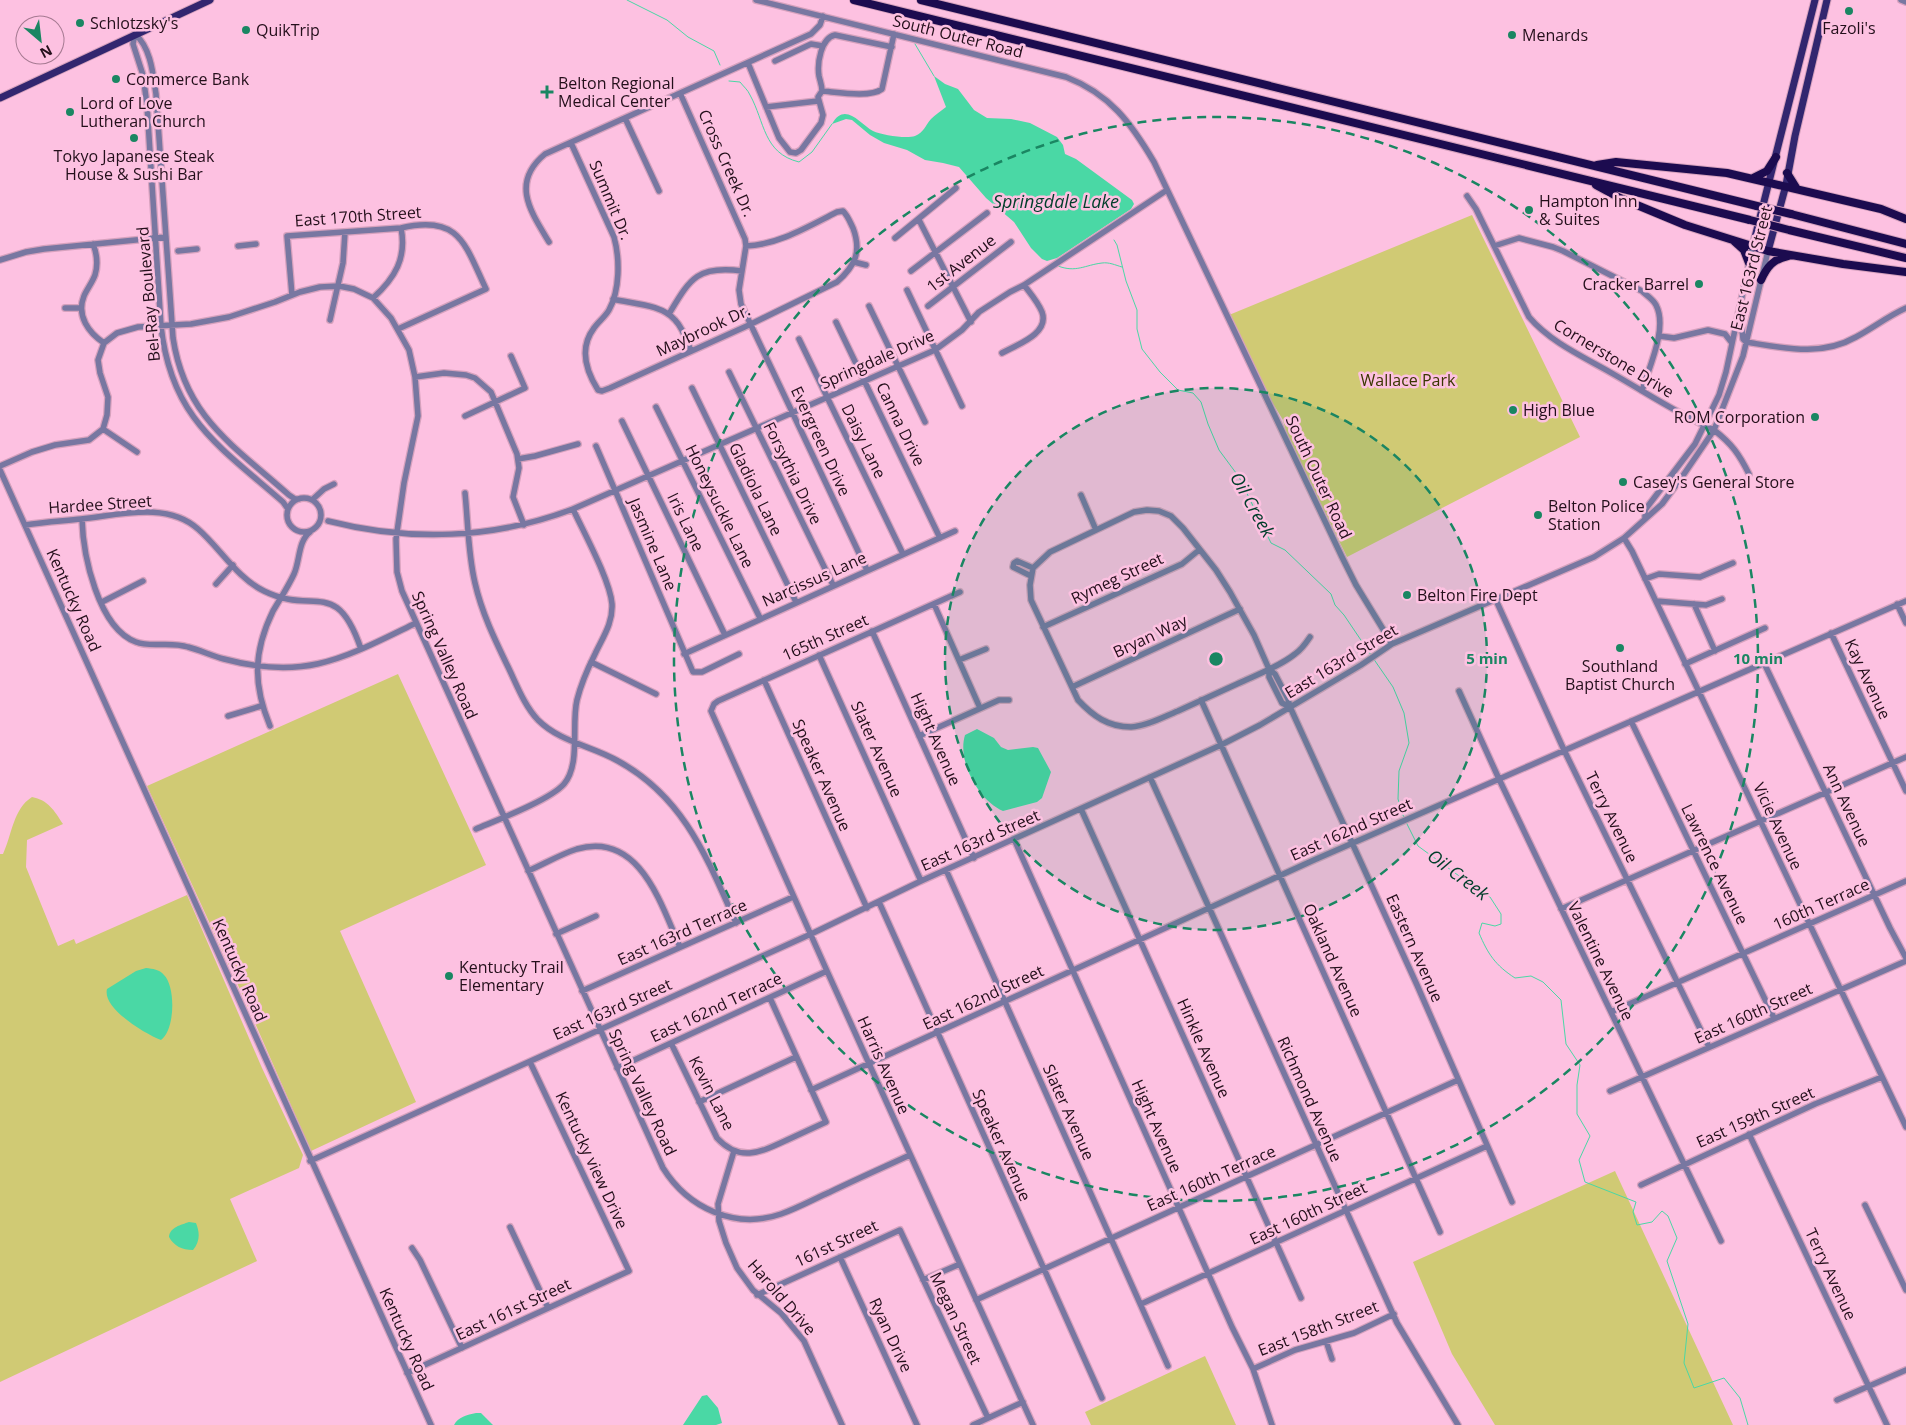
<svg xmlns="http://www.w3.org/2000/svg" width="1906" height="1425" font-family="'Open Sans',sans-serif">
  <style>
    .green { fill: #d0ca74 }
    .water { fill: #4ad8a5 }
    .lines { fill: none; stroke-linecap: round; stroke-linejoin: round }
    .stream { stroke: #4ad8a5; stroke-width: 1 }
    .minor-casing { stroke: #d6a1bd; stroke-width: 8 }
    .major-casing { stroke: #d6a1bd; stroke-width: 9 }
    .highway-casing { stroke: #d6a1bd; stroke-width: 10 }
    .minor { stroke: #7877a1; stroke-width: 5.5 }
    .major { stroke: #32266f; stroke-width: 7 }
    .highway { stroke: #1c0b4f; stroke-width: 8 }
    .highway-bridge-casing { stroke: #d6a1bd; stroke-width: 10; stroke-linecap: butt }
    .highway-bridge { stroke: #1c0b4f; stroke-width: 8 }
    .ring { fill: none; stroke: #1a8662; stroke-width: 2.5; stroke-dasharray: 9 6 }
    .poi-dot { fill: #1a8662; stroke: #fdc1e1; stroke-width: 2 }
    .labels { text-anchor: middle; stroke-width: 5; stroke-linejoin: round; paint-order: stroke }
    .poi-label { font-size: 16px; fill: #240f1b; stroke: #fdc1e1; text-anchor: start }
    .street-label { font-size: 16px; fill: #240f1b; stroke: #fdc1e1 }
    .park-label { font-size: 16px; fill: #3a3601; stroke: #fdc1e1 }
    .water-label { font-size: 18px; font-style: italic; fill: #003e2a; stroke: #fdc1e1 }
    .centre { fill: #1a8662; stroke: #fdc1e1; stroke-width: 2.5 }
    .ring-label { font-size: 15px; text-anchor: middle; font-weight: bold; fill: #1a8662; stroke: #fdc1e1; stroke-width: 5; stroke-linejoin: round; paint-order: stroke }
  </style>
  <rect width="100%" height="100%" fill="#fdc1e1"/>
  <path class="green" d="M1472 215 1580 437 1347 557 1287 435 1283 420 1272 402 1229 315Z
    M398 674 486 865 340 931 416 1102 311 1151 248 1007 147 786Z
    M32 797C48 800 54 810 63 824L27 840 26 867 58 946 74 939 76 944 187 895 262 1068 303 1155 299 1168 230 1199 257 1261 0 1382V854H3C12 835 13 809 32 797Z
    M1615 1171 1733 1425H1495L1452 1354 1413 1262Z
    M1205 1356 1236 1425H1091L1085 1412Z"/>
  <path class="water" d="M934 76 945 84 958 89 974 110 987 118 1011 119 1030 123 1057 137 1063 145 1065 154 1076 159 1132 200 1134 204 1131 209 1057 258 1047 261 1042 259 1031 248 1014 222 986 198 959 167 943 163 925 160 907 150 884 143 870 135 852 120 846 119 832 124C845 101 860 124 873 131 882 135 906 139 915 136 924 132 925 126 931 119 935 115 941 111 946 107Z
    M977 729 994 738 1001 747 1008 750 1033 747 1038 748 1051 772 1042 798 1037 802 1003 811C978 800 957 761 965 735Z
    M146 968C153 969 159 969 164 975 176 987 175 1030 161 1040 145 1034 102 1008 107 989L136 971Z
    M189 1222 196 1223C200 1233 200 1242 193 1250 182 1250 174 1246 169 1237 170 1227 181 1225 189 1222Z
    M707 1395 718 1408 722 1423 716 1425H683L702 1396Z
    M476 1413H481L493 1425H454C458 1417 467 1415 476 1413Z"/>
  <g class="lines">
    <path class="stream" d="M627 0 667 20 688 37 714 51 720 65
      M909 23 912 30
      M915 44 934 76
      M729 81 740 82C743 86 748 90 750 95 765 122 763 153 799 162L812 152 832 124
      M1114 240 1117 245 1126 281 1137 310V329L1142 349 1160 372 1178 390 1193 393 1201 402 1208 424 1219 450 1239 477 1271 543 1285 550 1331 594 1335 605 1344 615 1371 655
      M1058 266C1076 273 1085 265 1102 263 1109 262 1115 265 1122 267
      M1373 658 1393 687 1404 713 1409 743 1399 771 1398 799 1404 818
      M1406 822 1418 846 1477 889 1490 897 1501 914V924L1495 926 1482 923 1479 933C1488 954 1495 965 1515 978L1531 976 1543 982 1561 1000 1566 1044 1580 1065 1577 1085V1114L1590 1136 1579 1160 1585 1182 1636 1202 1633 1212 1637 1225 1652 1222 1662 1211 1668 1216 1677 1238 1667 1261 1688 1324 1684 1363 1694 1388 1724 1378 1740 1398 1748 1425"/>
    <g class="minor-casing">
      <path id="minor" d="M756 0 1066 77C1110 94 1131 123 1154 162L1342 557 1356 585 1392 644
        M1901 0 1906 2
        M135 34 133 44 143 75 147 105 161 326C171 418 219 446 283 502L288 509
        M135 34C151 48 153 74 156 94L173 338C185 417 233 445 289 495L295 499H299
        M775 61 811 44 823 46
        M748 63 779 138 790 152 796 153 801 150 821 123 823 115 818 97 822 91C836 92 871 98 882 89L894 34
        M822 91C822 85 820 81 819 76 817 63 821 38 835 35L892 47
        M680 93 745 239 746 246 739 290 741 304 867 570
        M766 107 818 101
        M625 118 659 191
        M571 143 614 237C620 259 620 290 609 310 605 317 598 322 594 328 579 348 586 371 598 390L602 391 610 388 749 325 837 282C855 266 862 252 853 228 850 222 848 216 843 211L837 212C809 226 778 245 746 246
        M1467 196 1476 209 1529 317C1551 343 1586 358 1615 375 1648 394 1680 415 1714 430 1732 444 1739 454 1749 474
        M919 220 971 322
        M895 238 956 188
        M549 242C531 212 510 183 545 154L811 34 820 25 823 16
        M93 244C97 254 98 265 95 275 92 283 87 289 84 296 76 316 89 333 104 343
        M238 246 256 244
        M1494 246 1519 238 1553 247 1563 251 1642 291C1647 296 1653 299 1656 305 1668 328 1649 367 1642 391
        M178 251 197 249
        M0 260 26 252 44 249 166 237
        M854 262 866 265
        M911 271 987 213
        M907 290 962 406
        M292 295 287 236 401 228C460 214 465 245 486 289L398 329
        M373 298C395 278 407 258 401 228
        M613 299C633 304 661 304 675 320 683 328 687 341 691 351
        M869 306 925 422
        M928 306 1011 242
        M65 308H81
        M1740 312 1743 339 1746 342C1784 348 1821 357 1856 337 1873 328 1888 316 1906 308
        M669 314C690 279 697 265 742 271
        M330 320 343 263 345 232
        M836 322 940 538
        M1659 336 1674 338 1708 330 1725 334 1732 343
        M799 339 903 554
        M1002 353C1016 345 1050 334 1042 312 1038 302 1030 293 1024 285
        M729 372 833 585
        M415 377 444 373 466 375 475 378 491 392 517 454 519 468 513 497 524 525
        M692 388 796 602
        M656 407 760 618
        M465 416 525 388 511 356
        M622 421 725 635
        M103 429 137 452
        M596 446 693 672H702L739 654
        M518 459 535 456 578 444
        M0 466 32 452 55 445 89 440 103 429 107 415 108 397 100 373 98 360 104 343 117 333 138 327 191 324 229 317 275 302 300 292 320 287 339 286 354 289 373 298 391 318 409 350 415 377 418 416 404 483 396 539 397 572 402 591 663 1168C688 1208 735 1230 781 1214 798 1208 814 1199 830 1192 857 1179 884 1167 910 1155
        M0 470 431 1425
        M465 493C468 522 468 554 475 583 482 614 496 642 510 671 518 688 525 706 538 720 560 742 592 746 618 761 684 797 707 858 736 923
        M1081 495 1096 530
        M287 515a17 17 0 1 1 34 0a17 17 0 1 1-34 0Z
        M312 500 324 489 334 484
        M1645 518V510L1695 444 1719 395 1726 372 1753 245
        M82 519C83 555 98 628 136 642 151 648 169 641 188 647 200 650 212 656 224 659 306 681 344 658 416 623
        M328 521C410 542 494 539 573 509L935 350 962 330 979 312 1010 292 1024 285 1167 190
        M25 525C44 522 62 521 81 519 119 515 167 501 198 529 220 548 237 578 264 591 314 616 336 576 361 649
        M1624 538 1632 551 1906 1127
        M1031 576 1013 567 1014 563 1017 561 1033 568
        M1645 579 1659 574 1700 577 1733 563
        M216 584 233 565
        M960 592 718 701 714 704 711 711 827 971 1033 1425
        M1495 598 1564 750 1709 1047
        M1656 601 1706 605 1722 599
        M102 602 143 581
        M934 604 980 708
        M1694 604 1715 651
        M1897 604 1906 623
        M1043 627 1182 564 1199 550
        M872 631 974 858
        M1831 633 1906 791
        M1310 637C1306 643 1301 650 1295 654 1279 667 1256 675 1237 684 1217 693 1198 702 1178 711 1163 717 1147 726 1131 727 1108 727 1093 716 1078 700L1031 600 1030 585 1033 568 1050 552 1134 512 1147 510 1159 511 1171 516 1183 528 1216 570 1230 592 1254 635 1269 669 1275 674 1288 699 1290 707 1417 985 1512 1202
        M684 654 955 531
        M819 655 921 881
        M959 660 986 649
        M591 662 656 694
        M1764 663 1890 928 1906 958
        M1685 664 1765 628
        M1269 669V677L1282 703 1290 707
        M764 680 867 908
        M1072 687 1240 609
        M1459 691 1499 779 1721 1241
        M1201 700 1440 1232
        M228 716 261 706
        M1631 721 1774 1018
        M270 726C253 685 253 652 273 611 280 599 288 587 294 574 300 561 298 541 310 532
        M919 736 999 700H1009
        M1150 777 1397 1323 1458 1425
        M1081 809 1301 1298
        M476 829C497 820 550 800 564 784 581 764 571 725 577 700 581 684 588 668 595 654 603 637 613 623 612 604 610 580 584 533 573 509
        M1014 839 1232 1327 1253 1369 1272 1425
        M946 870 1168 1366
        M528 871C544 864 561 854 577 849 640 831 661 905 680 947
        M879 902 1102 1398
        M1561 909 1906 757
        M556 934 596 916
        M582 991 793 897
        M1611 1012 1906 881
        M671 1043 717 1138C740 1163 761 1152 787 1140 800 1134 813 1128 826 1122L770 998
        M617 1068 827 971
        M811 1090 1314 860 1906 601
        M1610 1091 1906 961
        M699 1102 796 1057
        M1749 1134 1887 1425
        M734 1151 718 1204 719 1221 726 1243 737 1268 753 1290 781 1313 804 1341 842 1425
        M310 1161 811 934 921 881 1221 745 1260 725 1361 665 1392 644 1594 557 1624 538 1662 504 1682 477 1714 430 1743 356 1768 251
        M1641 1185 1815 1104 1882 1077
        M1865 1205 1906 1290
        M510 1227 548 1308
        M412 1248 420 1260 462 1348
        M840 1257 917 1425
        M923 1280 960 1264
        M757 1295 900 1230 988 1418
        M976 1300 1458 1080
        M1141 1304 1487 1146
        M1326 1341 1332 1359
        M1253 1369 1295 1350 1354 1333 1394 1314
        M407 1373 629 1271 530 1062
        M1837 1400 1906 1370
        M973 1425 1023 1402"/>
    </g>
    <g class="major-casing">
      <path id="major" d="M0 98 210 0
        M1753 245 1815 0
        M1768 251 1786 185 1795 136 1827 0"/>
    </g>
    <g class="highway-casing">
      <path id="highway" d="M854 0 1750 220
        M921 0 1757 206
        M1597 165 1616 162 1727 173 1881 209 1906 219
        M1787 173 1797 189
        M1753 178 1767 171 1776 157
        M1596 185 1620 198 1685 225 1768 251 1843 264 1906 272
        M1791 214 1906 244
        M1789 230 1906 258
        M1734 241 1744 250 1749 263
        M1761 280C1767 267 1773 259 1788 256"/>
    </g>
    <use href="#minor" class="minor"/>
    <use href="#major" class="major"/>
    <use href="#highway" class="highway"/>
    <g class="highway-bridge-casing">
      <path id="highway-bridge" d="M1757 206 1791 214
        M1750 220 1789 230"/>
    </g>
    <use href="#highway-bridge" class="highway-bridge"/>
  </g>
  <circle cx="1216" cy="659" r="271" fill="#1a8662" fill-opacity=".12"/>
  <g class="ring">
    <circle cx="1216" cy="659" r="271"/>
    <circle cx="1216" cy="659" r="542"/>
  </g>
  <g class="poi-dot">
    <circle cx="1849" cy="11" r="5"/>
    <circle cx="80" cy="23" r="5"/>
    <circle cx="246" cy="30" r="5"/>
    <circle cx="1512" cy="35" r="5"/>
    <circle cx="116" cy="79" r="5"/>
    <path d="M544.5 84.5h5v5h5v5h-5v5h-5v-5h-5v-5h5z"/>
    <circle cx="70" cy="112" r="5"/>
    <circle cx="134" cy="138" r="5"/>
    <circle cx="1529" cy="210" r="5"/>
    <circle cx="1699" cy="284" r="5"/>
    <circle cx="1513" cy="410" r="5"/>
    <circle cx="1815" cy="417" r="5"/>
    <circle cx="1623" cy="482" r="5"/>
    <circle cx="1538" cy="515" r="5"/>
    <circle cx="1407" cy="595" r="5"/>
    <circle cx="1620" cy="648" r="5"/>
    <circle cx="449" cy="976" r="5"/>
  </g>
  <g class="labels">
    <g class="poi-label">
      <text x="90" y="29">Schlotzsky's</text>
      <text x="1849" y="34" text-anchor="middle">Fazoli's</text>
      <text x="256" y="36">QuikTrip</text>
      <text x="1522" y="41">Menards</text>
      <text x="126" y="85">Commerce Bank</text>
      <text x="558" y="89">Belton Regional<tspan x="558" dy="18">Medical Center</tspan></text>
      <text x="80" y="109">Lord of Love<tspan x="80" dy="18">Lutheran Church</tspan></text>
      <text x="134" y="162" text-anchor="middle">Tokyo Japanese Steak<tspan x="134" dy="18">House &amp; Sushi Bar</tspan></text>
      <text x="1539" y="207">Hampton Inn<tspan x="1539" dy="18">&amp; Suites</tspan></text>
      <text x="1689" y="290" text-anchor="end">Cracker Barrel</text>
      <text x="1523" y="416">High Blue</text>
      <text x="1805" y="423" text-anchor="end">ROM Corporation</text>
      <text x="1633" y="488">Casey's General Store</text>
      <text x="1548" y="512">Belton Police<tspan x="1548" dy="18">Station</tspan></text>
      <text x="1417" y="601">Belton Fire Dept</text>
      <text x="1620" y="672" text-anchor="middle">Southland<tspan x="1620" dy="18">Baptist Church</tspan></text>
      <text x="459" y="973">Kentucky Trail<tspan x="459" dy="18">Elementary</tspan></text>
    </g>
    <g class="street-label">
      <text transform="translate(958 36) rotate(14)" y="6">South Outer Road</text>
      <text transform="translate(727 163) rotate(66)" y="6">Cross Creek Dr.</text>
      <text transform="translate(611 200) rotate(67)" y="6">Summit Dr.</text>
      <text transform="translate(358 216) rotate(-4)" y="6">East 170th Street</text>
      <text transform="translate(961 263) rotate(-38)" y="6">1st Avenue</text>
      <text transform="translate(1751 268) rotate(-76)" y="6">East 163rd Street</text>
      <text transform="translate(148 294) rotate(-95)" y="6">Bel-Ray Boulevard</text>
      <text transform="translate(703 330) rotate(-25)" y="6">Maybrook Dr.</text>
      <text transform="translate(1614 358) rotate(31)" y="6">Cornerstone Drive</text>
      <text transform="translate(877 359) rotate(-24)" y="6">Springdale Drive</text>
      <text transform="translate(901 424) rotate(64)" y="6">Canna Drive</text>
      <text transform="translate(821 441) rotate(65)" y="6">Evergreen Drive</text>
      <text transform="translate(864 441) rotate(64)" y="6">Daisy Lane</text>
      <text transform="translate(793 473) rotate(64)" y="6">Forsythia Drive</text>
      <text transform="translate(1319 477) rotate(65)" y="6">South Outer Road</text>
      <text transform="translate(756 489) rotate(64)" y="6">Gladiola Lane</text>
      <text transform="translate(100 504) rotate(-4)" y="6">Hardee Street</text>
      <text transform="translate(720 506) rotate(64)" y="6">Honeysuckle Lane</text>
      <text transform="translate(686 522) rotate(64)" y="6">Iris Lane</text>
      <text transform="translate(653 544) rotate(67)" y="6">Jasmine Lane</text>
      <text transform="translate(1117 578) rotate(-25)" y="6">Rymeg Street</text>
      <text transform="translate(814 579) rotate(-24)" y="6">Narcissus Lane</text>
      <text transform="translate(74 600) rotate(66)" y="6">Kentucky Road</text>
      <text transform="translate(1150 636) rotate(-25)" y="6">Bryan Way</text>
      <text transform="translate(825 637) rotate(-24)" y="6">165th Street</text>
      <text transform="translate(445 655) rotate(66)" y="6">Spring Valley Road</text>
      <text transform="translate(1341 661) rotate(-31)" y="6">East 163rd Street</text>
      <text transform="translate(1868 679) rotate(65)" y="6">Kay Avenue</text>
      <text transform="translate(936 739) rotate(66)" y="6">Hight Avenue</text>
      <text transform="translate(877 749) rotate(66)" y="6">Slater Avenue</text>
      <text transform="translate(822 775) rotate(66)" y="6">Speaker Avenue</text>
      <text transform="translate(1847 805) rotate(65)" y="6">Ann Avenue</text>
      <text transform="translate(1612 817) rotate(64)" y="6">Terry Avenue</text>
      <text transform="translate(1778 826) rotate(65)" y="6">Vicie Avenue</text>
      <text transform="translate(1351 829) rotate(-24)" y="6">East 162nd Street</text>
      <text transform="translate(980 840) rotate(-24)" y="6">East 163rd Street</text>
      <text transform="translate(1715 864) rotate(64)" y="6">Lawrence Avenue</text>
      <text transform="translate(1821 904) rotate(-24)" y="6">160th Terrace</text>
      <text transform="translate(682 932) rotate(-24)" y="6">East 163rd Terrace</text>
      <text transform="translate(1415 948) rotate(66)" y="6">Eastern Avenue</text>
      <text transform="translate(1333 960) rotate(66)" y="6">Oakland Avenue</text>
      <text transform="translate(1601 961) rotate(64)" y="6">Valentine Avenue</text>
      <text transform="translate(240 970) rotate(66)" y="6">Kentucky Road</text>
      <text transform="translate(983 997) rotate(-25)" y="6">East 162nd Street</text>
      <text transform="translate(716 1007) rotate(-25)" y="6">East 162nd Terrace</text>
      <text transform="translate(612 1009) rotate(-24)" y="6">East 163rd Street</text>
      <text transform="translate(1753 1013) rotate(-24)" y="6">East 160th Street</text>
      <text transform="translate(1204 1048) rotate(66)" y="6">Hinkle Avenue</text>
      <text transform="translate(884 1065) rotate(66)" y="6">Harris Avenue</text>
      <text transform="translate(643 1092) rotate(65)" y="6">Spring Valley Road</text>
      <text transform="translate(712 1093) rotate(63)" y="6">Kevin Lane</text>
      <text transform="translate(1310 1099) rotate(66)" y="6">Richmond Avenue</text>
      <text transform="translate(1069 1112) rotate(66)" y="6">Slater Avenue</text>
      <text transform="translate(1755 1117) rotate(-24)" y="6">East 159th Street</text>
      <text transform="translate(1157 1126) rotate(66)" y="6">Hight Avenue</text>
      <text transform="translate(1002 1145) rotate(66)" y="6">Speaker Avenue</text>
      <text transform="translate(592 1160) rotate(65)" y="6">Kentucky view Drive</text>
      <text transform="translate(1211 1178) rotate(-24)" y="6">East 160th Terrace</text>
      <text transform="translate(1308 1213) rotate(-25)" y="6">East 160th Street</text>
      <text transform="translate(836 1243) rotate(-25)" y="6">161st Street</text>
      <text transform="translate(1831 1274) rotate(65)" y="6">Terry Avenue</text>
      <text transform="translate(782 1297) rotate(49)" y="6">Harold Drive</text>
      <text transform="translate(513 1309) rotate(-25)" y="6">East 161st Street</text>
      <text transform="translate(956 1318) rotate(65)" y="6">Megan Street</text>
      <text transform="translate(1318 1328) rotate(-21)" y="6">East 158th Street</text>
      <text transform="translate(891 1335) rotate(65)" y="6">Ryan Drive</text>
      <text transform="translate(407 1339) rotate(66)" y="6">Kentucky Road</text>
    </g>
    <g class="park-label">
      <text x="1408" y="386">Wallace Park</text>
    </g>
    <g class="water-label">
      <text x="1056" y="208">Springdale Lake</text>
      <text transform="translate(1252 505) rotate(61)" y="6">Oil Creek</text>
      <text transform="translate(1458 875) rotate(37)" y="6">Oil Creek</text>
    </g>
  </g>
  <circle cx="1216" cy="659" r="8" class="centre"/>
  <g class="ring-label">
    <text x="1487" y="664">5 min</text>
    <text x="1758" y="664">10 min</text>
  </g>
  <g transform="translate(40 40) rotate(152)"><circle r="24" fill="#fdc1e1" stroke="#a67a92"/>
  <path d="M0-4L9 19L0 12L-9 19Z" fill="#1a8662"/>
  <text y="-8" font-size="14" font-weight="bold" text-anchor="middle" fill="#240f1b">N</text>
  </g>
</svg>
